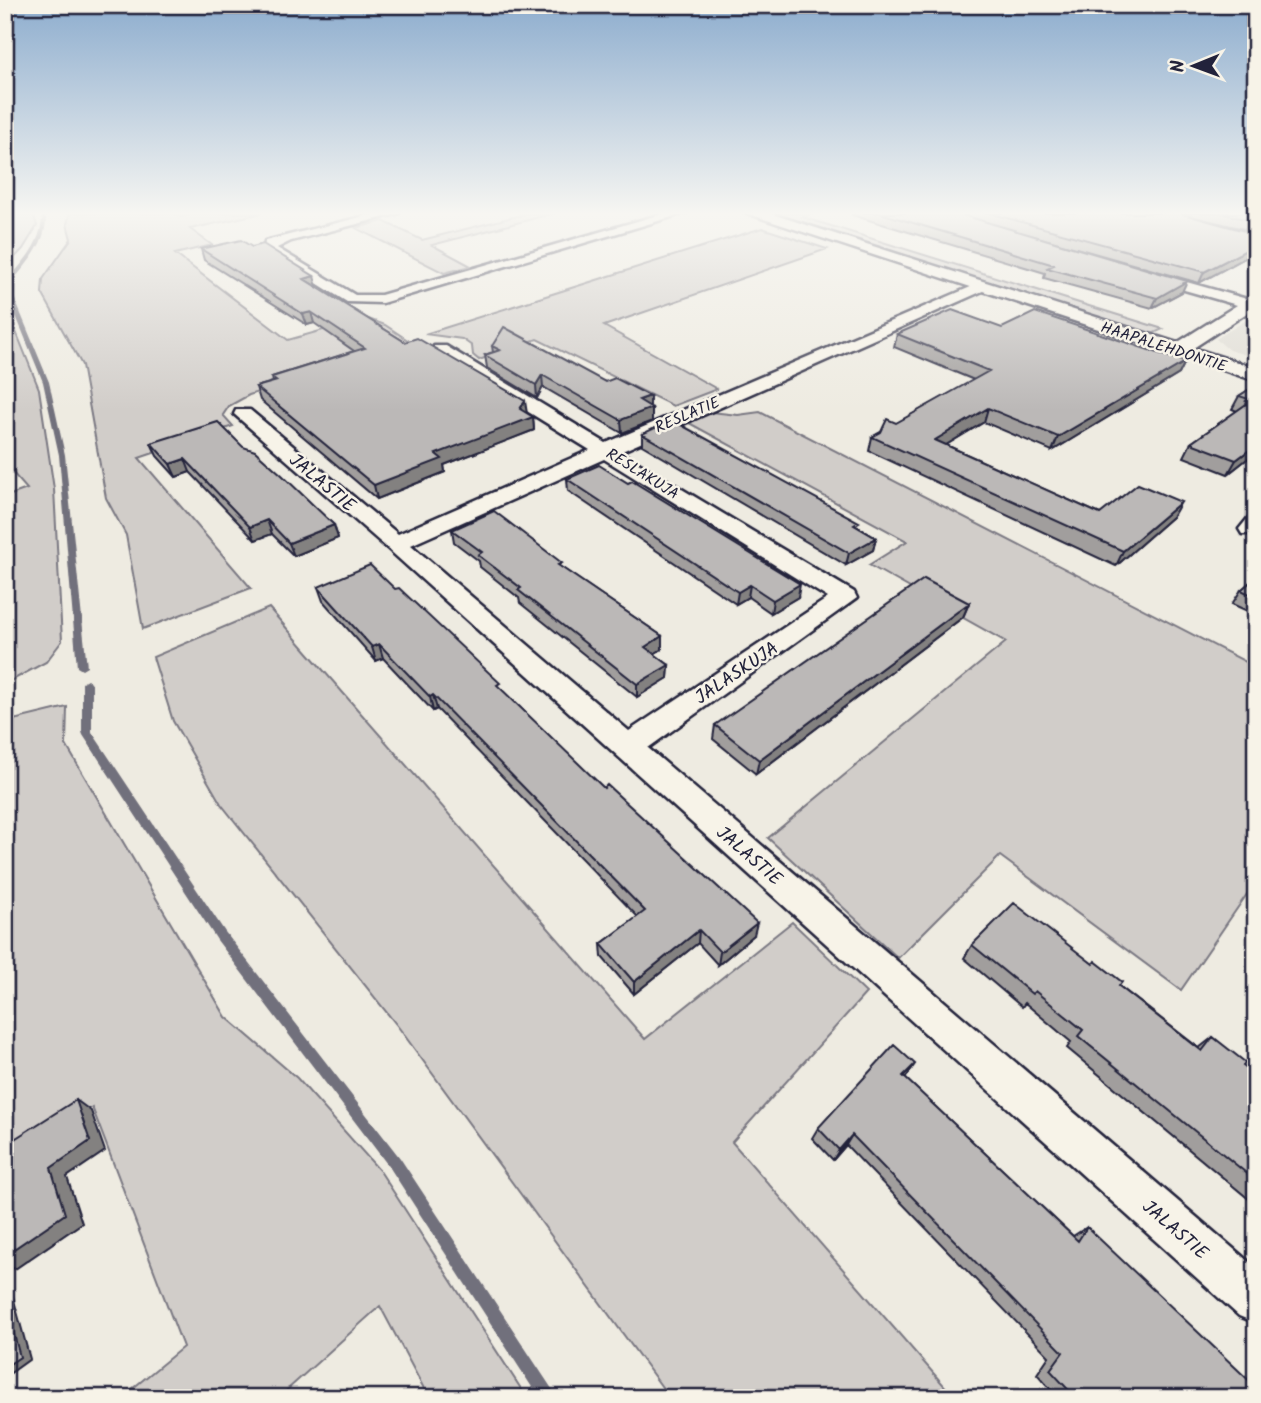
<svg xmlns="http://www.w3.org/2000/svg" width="1261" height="1403" font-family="Kalam,sans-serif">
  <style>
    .built { fill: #dfdcd4 }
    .green { fill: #d1cdc9; stroke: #7a7882; stroke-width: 2 }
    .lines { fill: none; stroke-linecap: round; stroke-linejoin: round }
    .stream { fill: #716f7b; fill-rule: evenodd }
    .minor-casing { stroke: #22223b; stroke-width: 5 }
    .tertiary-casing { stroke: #22223b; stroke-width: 5 }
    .minor { fill: #f7f3e8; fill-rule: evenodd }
    .tertiary { fill: #f7f3e8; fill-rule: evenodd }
    .wall { fill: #a19e9d; stroke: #22223b; stroke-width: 2 }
    .shaded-wall { fill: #838180; stroke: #22223b; stroke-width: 2 }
    .building { fill: #bbb8b7; stroke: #22223b; stroke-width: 2 }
    .labels { text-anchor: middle; stroke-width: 5; stroke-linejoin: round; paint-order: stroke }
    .far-street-label { font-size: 16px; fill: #22223b; stroke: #f7f3e8 }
    .street-label { font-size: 19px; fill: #22223b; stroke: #f7f3e8 }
  </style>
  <rect width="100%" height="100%" fill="#eeebe1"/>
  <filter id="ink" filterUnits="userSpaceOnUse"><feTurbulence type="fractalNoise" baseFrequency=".0143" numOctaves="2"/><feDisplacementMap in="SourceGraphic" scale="14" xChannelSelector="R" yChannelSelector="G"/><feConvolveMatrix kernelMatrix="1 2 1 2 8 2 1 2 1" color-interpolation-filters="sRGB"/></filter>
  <g filter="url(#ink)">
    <path class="built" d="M1256 314V358L1229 350 1216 339Z"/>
    <path class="green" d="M5 213H33L37 226 23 249 5 268Z
      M70 213H174L180 217 197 213H262L190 229 212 245 175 254 288 340 366 318 385 325 412 343 249 395 229 406 223 415 233 426 139 458 251 588 143 629 126 535 106 498 82 365 42 293 43 279 71 239 67 224Z
      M529 213H555L432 245 471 266 444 273 356 228 383 221 422 240Z
      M767 213H813L802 217 1163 329 1150 335Z
      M762 228 827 249 604 326 717 389 673 406 537 339 479 360 473 355 472 346 462 339 425 334Z
      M5 304 39 389 54 489 62 641 46 662 5 684V497L27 489 5 464Z
      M711 412 738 415 760 412 1256 667V881L1181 990 1000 856 898 958 768 838 1006 642 869 565 907 541 689 423Z
      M269 608 645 1039 792 922 866 993 732 1142 955 1398H670L399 1028 221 804 173 721 153 657Z
      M67 707 66 745 226 1017 297 1078 380 1171 527 1398H429L380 1306 278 1398H121L183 1347 92 1107 5 1164V722Z"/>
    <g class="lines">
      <path class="stream" d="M42 213H46C48 244 27 263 9 285L49 382 65 455 87 667 82 670 77 667 59 455 43 382 5 289V283C24 261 43 243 42 213Z
        M87 680 92 683V732L225 932 400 1158 558 1398H539L390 1168 217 940 83 735 82 732V683Z"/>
      <g class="minor-casing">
        <path id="minor" d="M377 213H400L291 241 277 248 355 295H381L665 213H685L382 303 347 302 264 250 265 241Z
          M1151 272 1247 299 1256 296V307L1184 354H1172V346L1237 305 1146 279V273Z
          M980 283 985 284V290L620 452 854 592 857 598 648 748 1256 1268V1323L1239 1316 387 548 234 414 236 410H250L398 534 590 450 434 354V346H446L606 443ZM604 459 828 598 629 731 411 545Z
          M1256 516V534H1242L1239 529 1248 518Z"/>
      </g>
      <g class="tertiary-casing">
        <path id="tertiary" d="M746 213H769L1256 368V381Z"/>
      </g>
      <use href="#minor" class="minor"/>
      <use href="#tertiary" class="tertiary"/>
    </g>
    <path class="wall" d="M852 213H1256V232L1194 217 1256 234V252L1199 283 1020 232 1182 292 1152 308 1044 278 1045 273 852 215Z
      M201 249 317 287 405 342 533 417 534 430 444 465 445 472 377 499 260 400 256 387 273 382 272 377 354 351 314 323 307 325 204 260Z
      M1002 328 1185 362 1179 374 1052 451 984 422 946 445 1100 514 1173 516 1116 566 869 451 872 437 974 380 894 347 897 334Z
      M492 346 605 382 652 408V421L622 433 543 387 537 398 487 368 485 355 493 352Z
      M1256 385V452L1228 474 1184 457 1191 443 1237 411 1232 409 1239 396Z
      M642 434 858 527 876 538 873 550 846 565 642 445Z
      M151 443 243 447 334 525 338 538 294 556 272 534 255 540 190 472 176 477 157 456Z
      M567 479 798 597 771 613 748 597 736 604 568 491Z
      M452 530 562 568 662 636V649L654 654 669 665 668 678 637 697 520 603 519 598 480 567 479 561 454 542Z
      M1256 577V615L1232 604 1241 590Z
      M318 587 501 689 754 935 718 965 698 943 634 994 602 957 601 944 638 917 437 709 433 711 383 658 376 661 323 601Z
      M969 603 963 617 756 774 713 739 715 725Z
      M972 945 1119 986 1199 1048 1213 1037 1243 1066 1256 1076V1205L1067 1048 1071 1042 1025 1003 1022 1007 964 958Z
      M907 1076 905 1078 1073 1236 1087 1227 1256 1398H1058L1037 1374 1049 1356 846 1145 833 1160 812 1138 818 1128Z"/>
    <path class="shaded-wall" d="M1256 245V252L1199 283 1204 272Z
      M314 276 317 287 304 279Z
      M1187 281 1182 292 1152 308 1157 298Z
      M311 312 314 323 307 325 303 314Z
      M1185 362 1179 374 1052 451 1058 437Z
      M542 375 543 387 537 398 536 385Z
      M650 396V409L652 408V421L622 433 621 420 639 400Z
      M525 401 527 414 533 417 534 430 444 465 445 472 377 499 374 485 436 454 520 409Z
      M988 408 984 422 931 454 935 440Z
      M1256 445V452L1228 474 1236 460Z
      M185 459 190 472 176 477 170 464Z
      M1181 502 1173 516 1116 566 1123 551Z
      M267 520 272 534 255 540 250 527Z
      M334 525 338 538 294 556 289 543Z
      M876 538 873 550 846 565 849 553Z
      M800 584 798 597 771 613 773 600Z
      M750 585 748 597 736 604 738 592Z
      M969 603 963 617 756 774 759 760Z
      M662 636V649L645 659V647Z
      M379 644 383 658 376 661 372 647Z
      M669 665 668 678 637 697V684Z
      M433 695 437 709 433 711 430 697Z
      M757 923 754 935 718 965 720 952Z
      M699 930 698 943 634 994V982Z
      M915 1064 907 1076 896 1087 903 1076Z
      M76 1100 91 1111 105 1151 67 1177 82 1223 15 1269 5 1265V1255L51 1168Z
      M852 1135 846 1145 833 1160 839 1150Z
      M5 1290 12 1293 30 1359 5 1377Z"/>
    <path class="building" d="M880 213H956L1187 281 1157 298 1047 268 1054 265Z
      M989 213H1179L1256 234V245L1204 272Z
      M1221 213H1256V222Z
      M241 240 252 247 263 244 314 276 304 279 405 342 417 338 525 401 520 409 533 417 436 454 442 459 374 485 256 387 277 381 272 377 365 348 311 312 303 314 201 249Z
      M952 310 1002 328 1035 312 1185 362 1058 437 988 408 935 440 1100 514 1138 484 1181 502 1123 551 872 437 881 432 887 419 896 423 989 371 897 334Z
      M504 327 605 382 615 378 650 396 639 400 652 408 621 420 542 375 536 385 485 355 500 350 492 346Z
      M1256 385V445L1236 460 1191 443 1249 402 1246 401 1249 399 1239 396Z
      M672 420 859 522 854 525 876 538 849 553 642 434Z
      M218 422 243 447 255 451 282 475 334 525 289 543 267 520 250 527 185 459 170 464 151 443Z
      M599 465 628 483 632 481 800 584 773 600 750 585 738 592 567 479Z
      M494 511 562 563 558 565 662 636 645 647 669 665 637 684 518 590 521 588 478 555 482 552 452 530Z
      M370 565 395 589 399 588 500 683 497 685 604 788 607 785 757 923 720 952 699 930 634 982 601 944 645 911 433 695 430 697 379 644 372 647 318 587Z
      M1256 577V597L1241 590Z
      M924 579 969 603 759 760 715 725Z
      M1014 903 1093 964 1095 961 1122 982 1119 986 1202 1051 1213 1037 1245 1062 1243 1066 1256 1076V1181L1078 1036 1083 1030 1035 991 1032 994 972 945Z
      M894 1045 915 1064 903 1076 1078 1241 1087 1227 1256 1387V1398H1076L1050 1370 1063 1352 852 1135 839 1150 818 1128Z
      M76 1100 90 1141 51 1168 65 1214 5 1255V1145Z
      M5 1300 20 1357 5 1367Z"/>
  </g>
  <linearGradient id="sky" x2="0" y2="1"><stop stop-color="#8dadce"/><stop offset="0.52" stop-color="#f7f6f2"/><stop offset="1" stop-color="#f7f6f2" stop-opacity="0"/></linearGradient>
  <rect width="1261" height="410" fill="url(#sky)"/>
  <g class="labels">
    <g class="far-street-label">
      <text transform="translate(1164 346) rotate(18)" y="6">HAAPALEHDONTIE</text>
      <text transform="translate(687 414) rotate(-23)" y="6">RESLATIE</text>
      <text transform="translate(643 473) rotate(32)" y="6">RESLAKUJA</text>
    </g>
    <g class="street-label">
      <text transform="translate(323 482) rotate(40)" y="7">JALASTIE</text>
      <text transform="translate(736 672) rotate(-34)" y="7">JALASKUJA</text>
      <text transform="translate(750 855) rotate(41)" y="7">JALASTIE</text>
      <text transform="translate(1176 1229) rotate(41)" y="7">JALASTIE</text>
    </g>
  </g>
  <rect width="1261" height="1403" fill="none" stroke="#f7f3e8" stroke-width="28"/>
  <rect x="14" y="14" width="1233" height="1375" fill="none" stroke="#22223b" stroke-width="2.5" filter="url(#ink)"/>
  <g transform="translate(1194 66) rotate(269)" stroke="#f7f3e8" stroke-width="5" paint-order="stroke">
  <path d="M0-5L12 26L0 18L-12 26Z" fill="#22223b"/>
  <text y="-10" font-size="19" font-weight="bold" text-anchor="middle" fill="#22223b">N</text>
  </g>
</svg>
